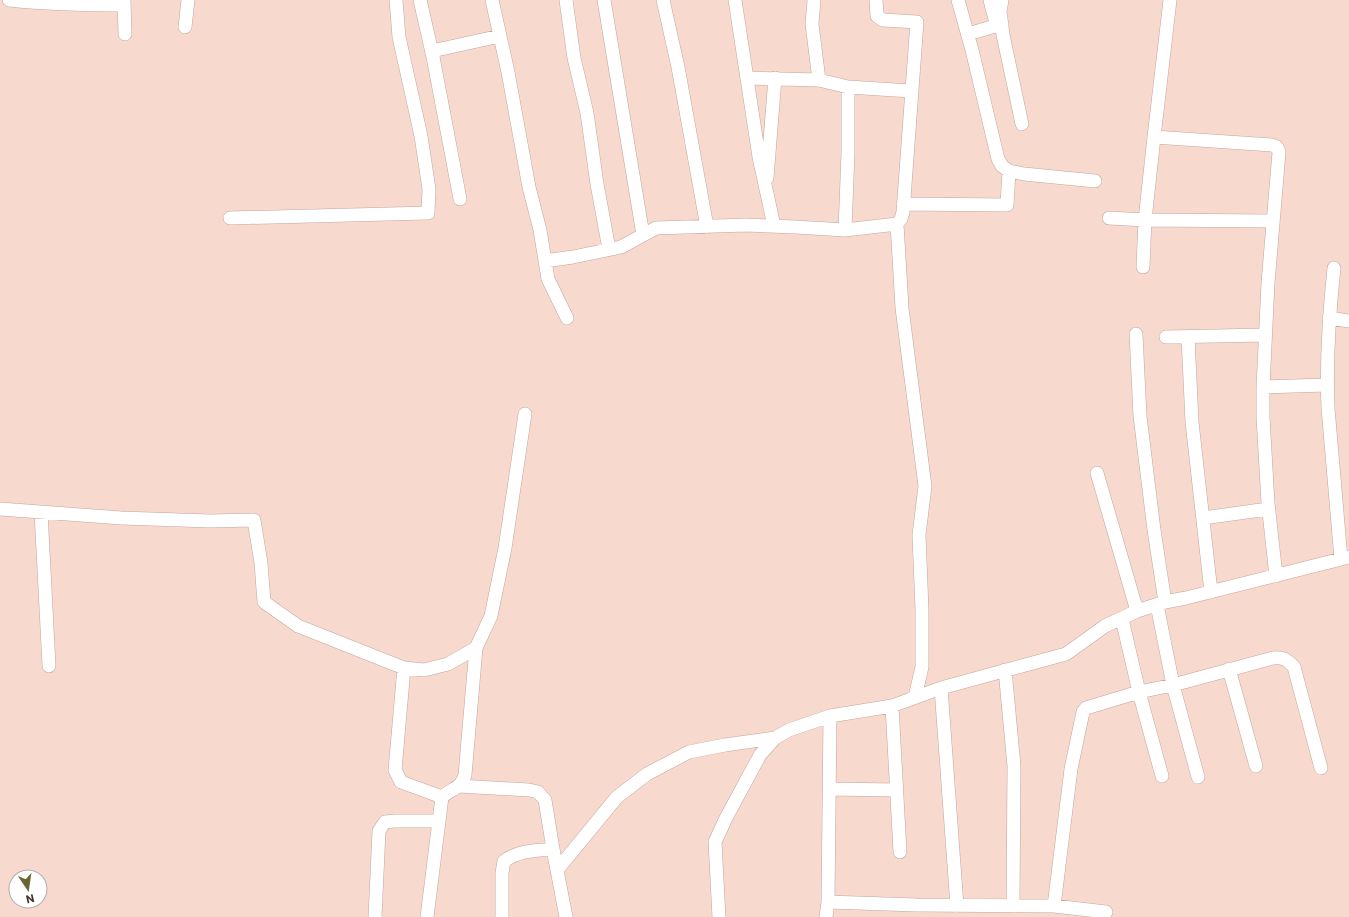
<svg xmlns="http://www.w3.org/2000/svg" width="1349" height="917" font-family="Commissioner,sans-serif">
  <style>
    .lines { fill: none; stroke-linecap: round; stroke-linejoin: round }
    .minor-casing { stroke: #c3a69b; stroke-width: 14 }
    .minor { stroke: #fff; stroke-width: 13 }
  </style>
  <rect width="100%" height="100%" fill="#f7d9ce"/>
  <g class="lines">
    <g class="minor-casing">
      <path id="minor" d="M9 0C47 4 85 5 124 5
        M124 0 125 34
        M420 0 433 57 460 199
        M492 0 508 72 529 187 540 230 548 279 567 318
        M566 0 574 58 587 113 597 184 609 249
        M604 0 643 235
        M663 0 678 67 707 227
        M735 0 759 157 774 226
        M814 0 812 24 819 80
        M958 0 972 50 998 159 1002 166 1009 171 1024 174 1095 181
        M990 0 996 23
        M1002 0 1000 11 1003 35 1022 124
        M1170 0 1154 137 1272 145 1277 147 1279 152 1268 283 1263 387V417L1268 503 1276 576
        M185 27 188 0
        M968 34 1002 24
        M432 51 500 36
        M747 78 819 80 848 87 911 91
        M1154 137 1145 220 1273 221
        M767 178 775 78
        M903 204 1007 205 1009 171
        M230 218 428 213 429 189 421 136 399 37 396 0
        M1109 218 1145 220 1143 267
        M897 224 902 308 925 486 919 535 922 610V667L915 697
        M845 230 848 153V87
        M545 261 573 257 621 247 656 228 746 225 795 227 845 230 897 224 901 219 903 212 917 22 883 20 877 16 876 0
        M1334 268C1329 315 1326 361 1328 408L1341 559
        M1329 318 1349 321
        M1136 334 1140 416 1154 530 1165 602
        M1166 337 1265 335
        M1188 337 1192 422 1211 592
        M1263 387 1327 385
        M1097 473 1137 611
        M0 509 121 518 210 521 254 520 261 563 264 602 298 626 404 668 424 670 448 664 476 648 491 616 505 548 525 414
        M41 512 49 666
        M1203 518 1268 509
        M1157 605 1173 685 1198 777
        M1122 619 1139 692 1162 776
        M404 668 395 770 401 782 442 797
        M1229 669 1256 766
        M1005 670 1014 766 1013 906
        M941 688 957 906
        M892 706 900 852
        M459 786 529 790 538 792 545 800 553 849 566 917
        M829 789 896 790
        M557 870 617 797 647 774 689 752 725 745 775 738
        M828 902 916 905 1054 906 1106 912
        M1054 906 1071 769 1083 712 1086 708 1139 692 1173 685 1273 658C1283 657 1287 659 1294 667L1321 768
        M375 917 379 831 385 822 395 821H438
        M427 917 442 797C452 788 461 789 465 775L476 648
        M502 917V873L504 861C520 850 534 851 553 849
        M719 917 715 842 726 818 760 755 775 738 789 730 830 716 892 706 941 688 1066 654 1105 626 1137 611 1165 602 1186 598 1349 557
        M826 917 828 902 830 716"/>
    </g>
    <use href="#minor" class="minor"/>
  </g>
  <g transform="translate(28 889) rotate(167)"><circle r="19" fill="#ffffff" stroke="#b3aeac"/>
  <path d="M0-3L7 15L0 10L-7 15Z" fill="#6e6632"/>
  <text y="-6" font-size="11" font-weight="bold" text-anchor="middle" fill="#403430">N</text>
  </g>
</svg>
